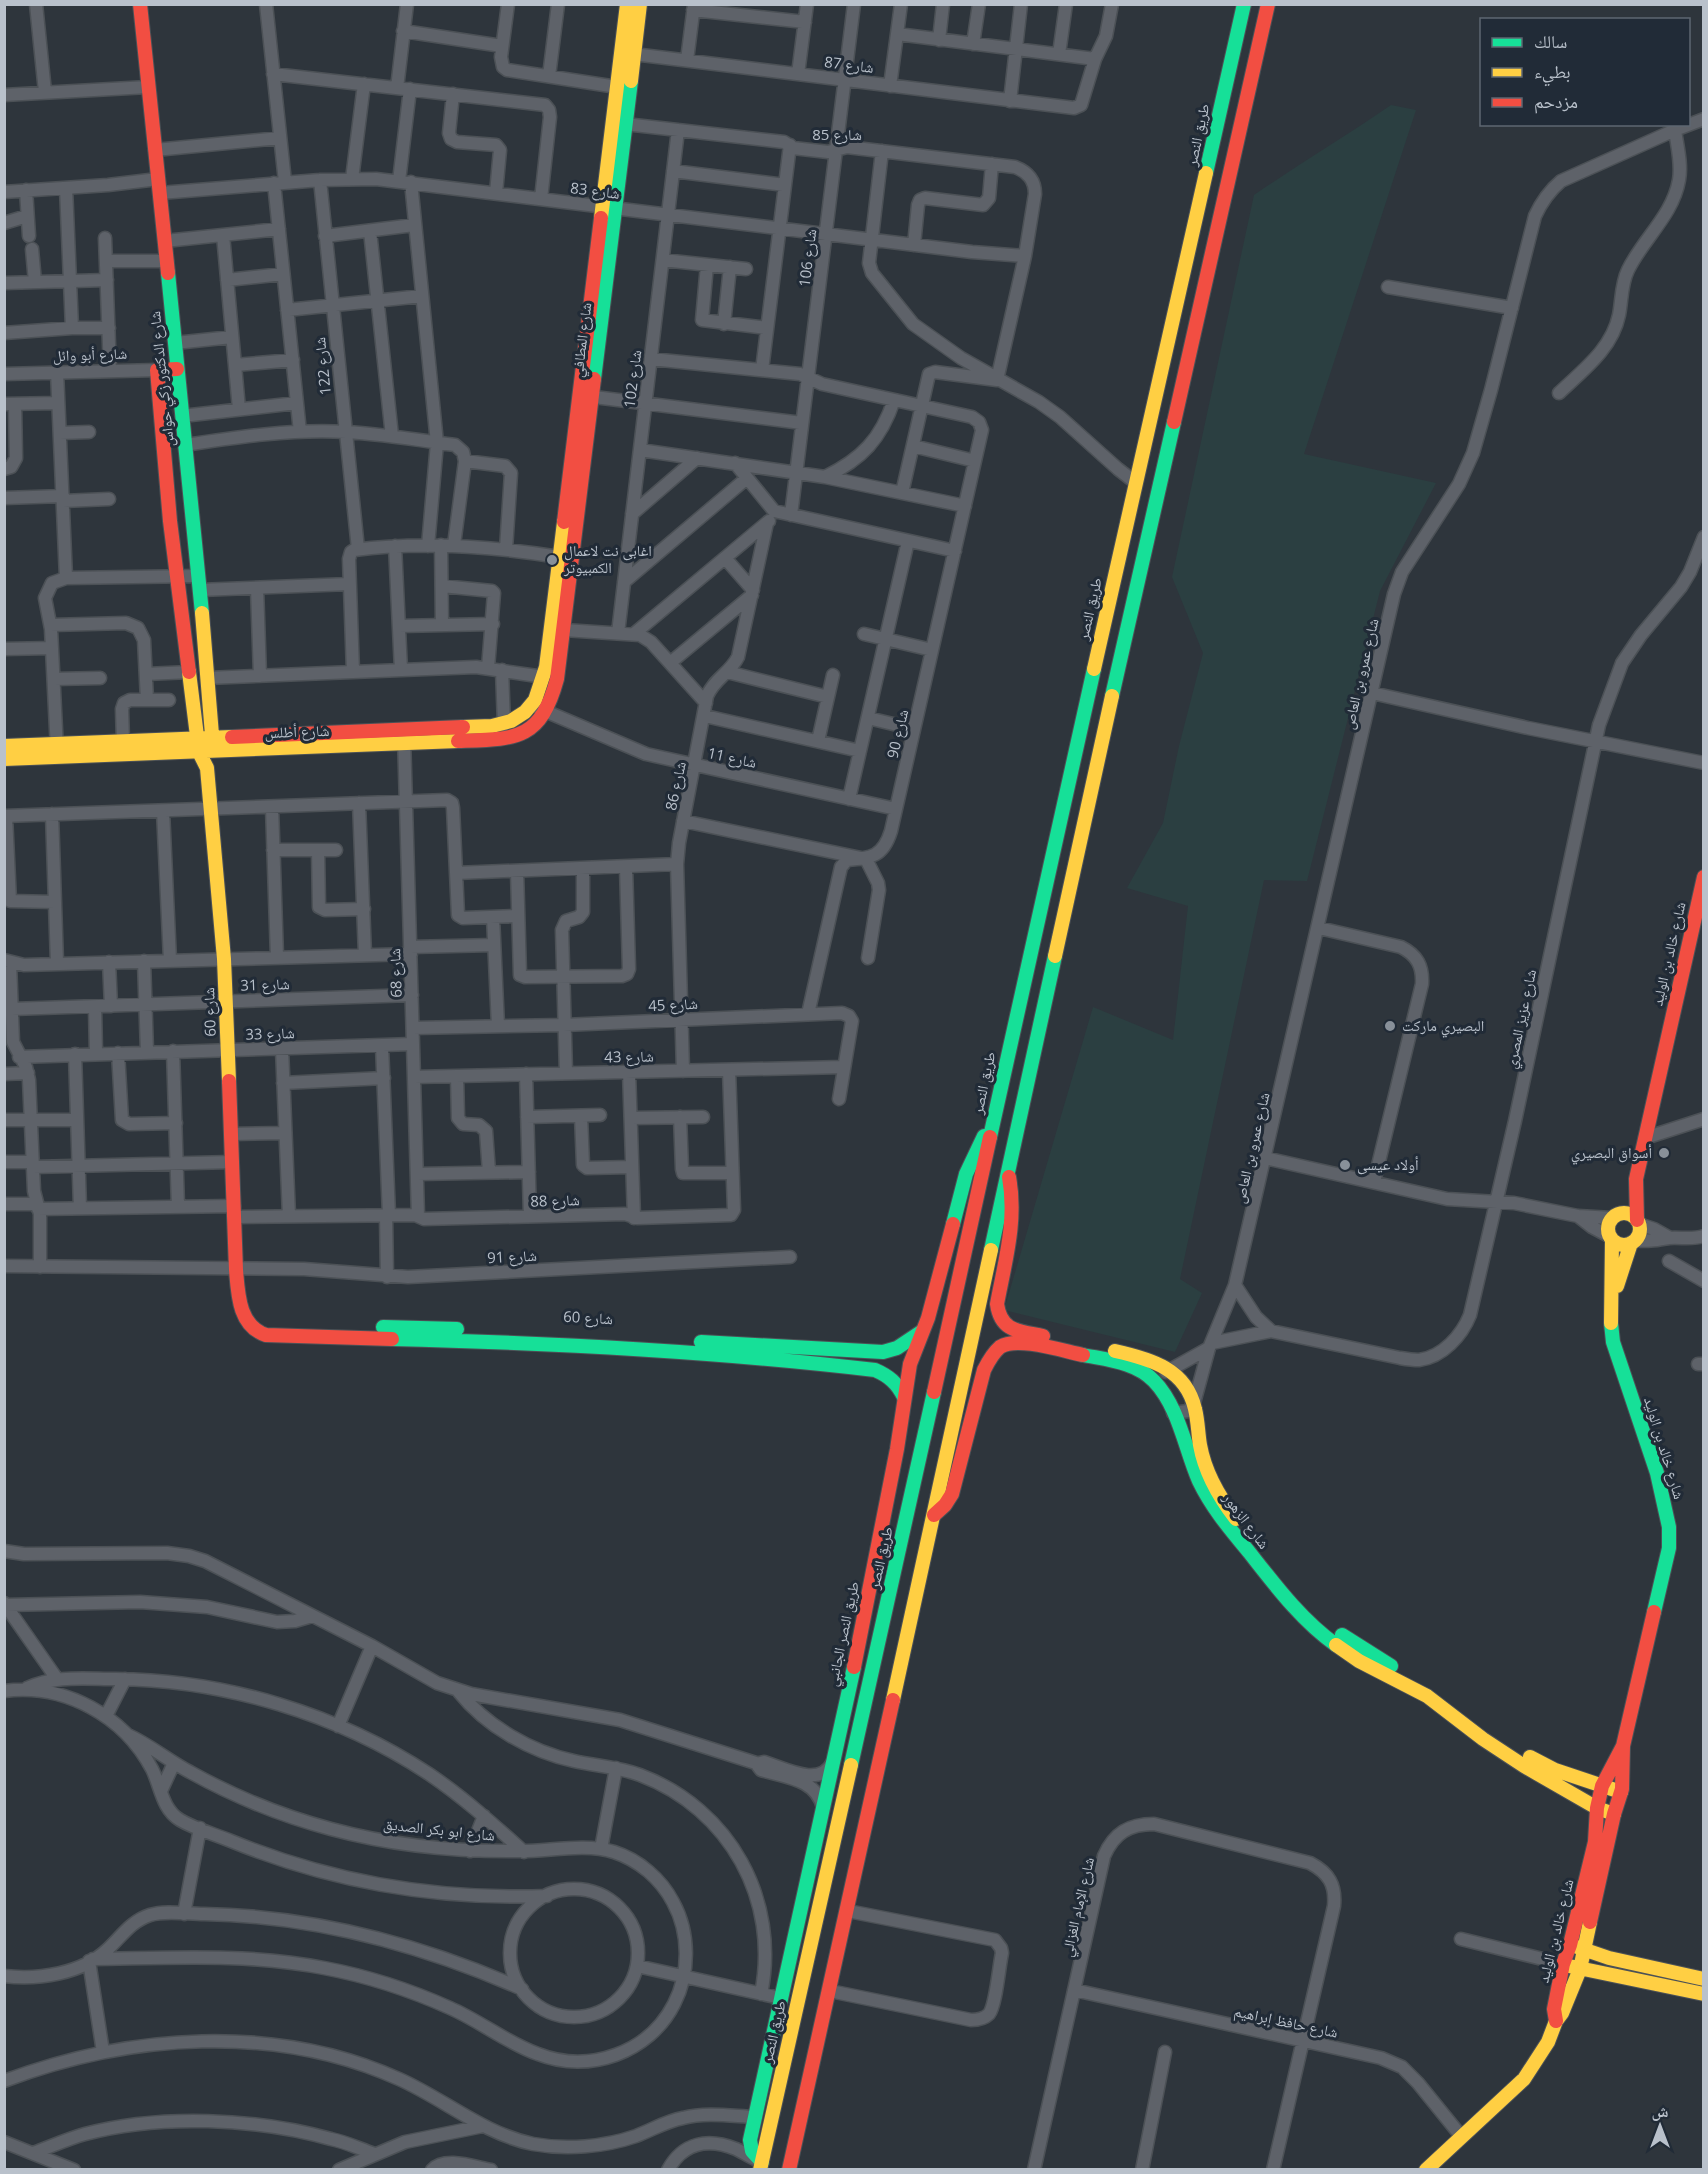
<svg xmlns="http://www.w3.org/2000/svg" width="1708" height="2174" font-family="'Open Sans','Noto Naskh Arabic',sans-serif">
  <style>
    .green { fill: #2b3f41 }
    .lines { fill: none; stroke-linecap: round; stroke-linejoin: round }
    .street-casing { stroke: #4c5156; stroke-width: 15 }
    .fast-casing { stroke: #4c5156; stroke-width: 16 }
    .slow-casing { stroke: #4c5156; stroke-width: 16 }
    .jam-casing { stroke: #4c5156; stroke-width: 16 }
    .street { stroke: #5e6269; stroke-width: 12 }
    .fast { stroke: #16e098; stroke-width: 14 }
    .slow { stroke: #ffcf43; stroke-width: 14 }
    .jam { stroke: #f24e42; stroke-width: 14 }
    .poi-dot { fill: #889099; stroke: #212b37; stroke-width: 2 }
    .labels { text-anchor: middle; stroke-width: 6; stroke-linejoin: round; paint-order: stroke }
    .street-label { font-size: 15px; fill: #b9c1cb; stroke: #212b37 }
    .poi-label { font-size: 15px; fill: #b9c1cb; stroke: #212b37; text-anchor: start }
  </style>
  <rect width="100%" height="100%" fill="#2e353c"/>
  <path class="green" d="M1391 105 1416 110 1304 454 1436 483 1380 591 1307 881 1264 880 1180 1279 1202 1293 1175 1352 1004 1310 1093 1007 1173 1040 1188 906 1127 888 1163 823 1179 746 1203 653 1172 577 1254 195C1299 164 1346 136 1391 105Z"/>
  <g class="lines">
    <g class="street-casing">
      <path id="street" d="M36 4 45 92
        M266 4 285 182
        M508 4 501 57 503 67 507 70 617 87
        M693 10 805 22
        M403 31 502 46
        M897 34 1095 59
        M939 40 943 4
        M973 44 979 4
        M625 53 1074 108 1081 105 1095 59 1106 36 1112 4
        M1059 54 1066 4
        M687 60 694 5
        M273 74 545 105 549 110 550 117 541 199
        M798 74 807 4
        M549 76 558 4
        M890 86 901 4
        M397 88 407 4
        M453 94 449 133 451 139 457 142 496 145 500 150 496 193
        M4 95 148 87
        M1010 101 1021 4
        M625 124 784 142 793 148 828 152 847 147 1015 167C1028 172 1035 180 1035 194L1025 256 997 380 935 372 929 374 902 493
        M155 150 280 138
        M882 151 869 263 872 273 913 324 961 358 1039 402 1060 417 1118 469 1136 483
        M673 171 785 185
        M352 179 364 84
        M320 180 358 549
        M399 181 410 89
        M411 182 437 443 428 546
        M274 183 300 432
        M66 188 72 328
        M26 190 29 236
        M4 192 108 185 158 179
        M160 193 320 180 376 179 972 252 1025 256
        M4 223 27 216
        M370 231 392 436
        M223 235 239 409
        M325 236 414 225
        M105 238 110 371
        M165 241 279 229
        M914 245 918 205 920 200 925 198 983 205 989 198 992 164
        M32 249 35 282
        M663 260 746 269
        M106 261H167
        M707 265 702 320 767 328
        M227 280 283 274
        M4 283 107 280
        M1388 287 1512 308
        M287 310 422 296
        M724 324 730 267
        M4 333 72 328H109
        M175 343 232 337
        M651 359 800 374 822 384 972 417 979 422 982 430 891 831C883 857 871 858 847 860L841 867 808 1014
        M235 365 293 360
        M762 370 790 145
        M57 372 66 578
        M4 374 157 370
        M1559 393C1583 370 1612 349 1619 315 1622 300 1621 284 1628 270 1643 239 1673 215 1679 180 1682 164 1677 145 1675 130
        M586 396 802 423
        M4 404 58 403
        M182 416 297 403
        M60 433 89 432
        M185 445C238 437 291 429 346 432 382 434 419 440 455 445L463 452 465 461 454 545
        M913 446 975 461
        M640 450 825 477 965 506
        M465 461 505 466 511 473 506 549
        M735 463 774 511 955 551
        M4 469 11 467 16 458 15 404
        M825 477C862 459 881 439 894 400
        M4 498 63 496
        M63 501 109 499
        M632 514 697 458
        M791 515 854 4
        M441 545 442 625
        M395 546 401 670
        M725 558 753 590
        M624 582 747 478
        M442 586 492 591 494 593 488 668
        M257 588 260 676
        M200 590 349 584
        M51 625 126 623 138 628 144 640 147 700
        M399 626 493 624
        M564 630 640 635 651 642 706 703
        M618 633 678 130
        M635 633 769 521
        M864 634 932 650
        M4 649 52 648
        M670 663 752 595
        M502 670 504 725
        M353 672 349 559 351 552 354 550C423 541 491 546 559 557
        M727 672 828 697
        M146 674 190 672
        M207 678 476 667 544 677
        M54 679 100 678
        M1372 693 1528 728 1704 763
        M538 708 646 754 896 809
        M705 716 860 751
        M868 718 914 729
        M404 737 418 1216
        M818 741 833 675
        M123 742 122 709 124 703 130 700H169
        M57 750 51 629 45 598 52 583 66 578 198 576
        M849 799 908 541
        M359 803 365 955
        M272 807 277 957
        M163 811 170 960
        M52 814 57 963
        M4 816 447 800 452 803 453 808 458 915 463 918 518 916
        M6 816 10 901 55 902
        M683 821 866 859 878 883 879 890 868 958
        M273 850H336
        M318 850 319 907 325 910 364 909
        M517 871 520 975 525 977 622 976 627 974 629 969 626 867
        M456 873 677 864
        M493 917 498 1026
        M1319 928 1401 947C1417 955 1423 966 1422 984L1374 1182
        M410 947 494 945
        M4 960 24 965 411 954
        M144 961 147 1052
        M109 962 111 1006
        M10 963 13 1042 26 1067 29 1080 34 1191 40 1214V1267
        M95 1007 96 1053
        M12 1009 412 995
        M413 1028 564 1025 842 1013 849 1016 852 1021 839 1099
        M382 1046 389 1215
        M282 1049 289 1216
        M173 1051 178 1207
        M118 1053 122 1120 129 1124 176 1123
        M75 1054 80 1208
        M19 1057 413 1044
        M683 1071 677 864 679 843 707 696C714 679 730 673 738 657L767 523
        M629 1072 634 1218
        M566 1073 562 930 566 921 579 917 583 912V868
        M4 1074 28 1073
        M526 1074 530 1216
        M457 1076 458 1118 463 1124 479 1125 486 1131 489 1172
        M414 1077 843 1067
        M283 1083 384 1078
        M581 1116 583 1165 587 1168 632 1167
        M527 1117 600 1115
        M680 1117 682 1169 683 1173H732
        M631 1118 703 1117
        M4 1120H77
        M231 1134 285 1133
        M1645 1138 1704 1119
        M1265 1158 1447 1199 1514 1203 1578 1216 1612 1218
        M4 1162H33
        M33 1167 232 1162
        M417 1174 529 1172
        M4 1204H36
        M38 1209 234 1206
        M386 1215 387 1277
        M1578 1216 1592 1227 1609 1236
        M234 1217 415 1215 424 1219 625 1214 637 1218 731 1215 734 1210 729 1070
        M1639 1224 1654 1229 1670 1238
        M1635 1240C1648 1242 1657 1240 1669 1238 1681 1237 1692 1240 1704 1236
        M1669 1261 1704 1281
        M4 1266 304 1269 408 1277 790 1257
        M1235 1285 1256 1317 1271 1331
        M1212 1343 1271 1331 1400 1358C1406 1359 1413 1360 1419 1360 1443 1357 1462 1335 1470 1315L1515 1121 1599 725 1622 663 1641 635 1681 587 1690 572 1704 537
        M1698 1364H1704
        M1166 1372 1209 1348
        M1173 1413 1188 1411 1194 1403 1209 1348 1235 1285 1394 594 1402 572 1459 484 1473 453 1491 390 1535 216C1542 201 1549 191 1561 181L1675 130 1704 119
        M4 1551 24 1554 167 1553 189 1556 205 1561 372 1646 437 1683 471 1694 620 1720 759 1764
        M4 1603 57 1679
        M6 1605 140 1602 207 1607 277 1622 295 1621 312 1616
        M27 1688C55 1675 86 1679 116 1679 225 1680 338 1714 429 1774 463 1797 493 1824 524 1852
        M4 1691C65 1683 124 1716 152 1769 161 1787 162 1809 180 1820 195 1829 214 1834 231 1841 331 1882 438 1900 547 1896
        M459 1692C486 1726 531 1752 574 1761 596 1766 619 1767 640 1775 730 1809 780 1900 761 1994
        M106 1716 125 1679
        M338 1726 372 1646
        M161 1791 174 1763
        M823 1808C817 1779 785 1777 761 1770L758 1766 760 1763 764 1762C784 1768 820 1788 832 1763
        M601 1849 616 1768
        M470 1851 484 1816
        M510 1953a64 64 0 1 1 128 0a64 64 0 1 1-128 0Z
        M184 1914 200 1828
        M1461 1939 1563 1964
        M93 1959C170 1958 247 1953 324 1968 367 1976 410 1990 450 2008 480 2021 507 2043 538 2054 589 2074 649 2053 674 2004 690 1973 690 1933 673 1902 661 1879 639 1860 614 1852 585 1843 551 1851 522 1851 458 1852 394 1846 331 1829 282 1816 235 1797 190 1772 169 1761 150 1745 128 1735
        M89 1961 103 2052
        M637 1966 780 1998
        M4 1976C38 1980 82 1974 108 1949 121 1937 131 1921 150 1915 166 1910 187 1914 204 1914 316 1916 420 1944 522 1989
        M1074 1990 1381 2058 1402 2067 1418 2083 1461 2136
        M830 1991 971 2020C978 2020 984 2019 989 2014 996 2005 999 1966 1002 1953L1001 1948 995 1940 848 1911
        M4 2081C129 2034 275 2023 399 2079 444 2099 484 2134 533 2144 566 2150 604 2147 636 2136 652 2130 666 2121 683 2118 706 2112 731 2116 755 2117
        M4 2142 74 2170
        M33 2153C50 2147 67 2139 85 2134 160 2114 256 2118 331 2139 346 2142 360 2149 375 2154
        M339 2170 405 2142 483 2126
        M432 2170C445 2156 474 2167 491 2170
        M668 2170C683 2142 708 2138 736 2149 743 2152 749 2157 757 2160
        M1034 2170 1104 1856C1114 1833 1129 1824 1154 1824L1310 1863C1329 1873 1336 1885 1334 1906L1273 2170
        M1142 2170 1165 2052"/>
    </g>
    <g class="fast-casing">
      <path id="fast" d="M1206 173 1244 4
        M168 273 202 613
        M594 379 631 81
        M1112 696 1174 422
        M990 1137 1094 669
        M953 1224 966 1174 984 1136
        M991 1250 1055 956
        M1611 1323 1613 1342 1657 1473 1669 1527V1548L1654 1612
        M383 1327 457 1329
        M392 1339C554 1343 714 1351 875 1370 889 1376 897 1383 904 1397
        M701 1342 883 1352 897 1348 921 1332
        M1083 1355C1108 1360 1136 1362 1154 1381 1179 1407 1185 1449 1199 1481 1212 1508 1230 1529 1249 1552 1275 1585 1301 1620 1336 1645
        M1342 1635 1391 1666
        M851 1765 934 1392
        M762 2162 752 2151 750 2140 854 1667"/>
    </g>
    <g class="slow-casing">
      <path id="slow" d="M631 81 640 4
        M601 218 627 4
        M202 613 213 747
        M1094 669 1206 173
        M189 672 199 752 207 768 224 959 229 1081
        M463 727 492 726 511 721 525 712 535 700 546 667 564 522
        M4 746 232 737
        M4 759 458 741
        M1055 956 1112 696
        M1608 1229a16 16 0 1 1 32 0a16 16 0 1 1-32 0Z
        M1617 1286 1631 1243
        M1611 1323 1612 1240
        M1115 1351C1151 1359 1186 1369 1195 1409 1198 1421 1198 1433 1200 1445 1205 1473 1219 1497 1236 1519
        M1336 1645 1359 1661 1427 1696 1483 1739 1524 1766 1597 1808 1614 1814
        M893 1700 991 1250
        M1530 1757 1555 1770 1621 1792
        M1577 1947 1609 1958 1704 1979
        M1569 1966 1704 1994
        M760 2170 851 1765
        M1426 2170 1524 2079 1548 2042 1556 2021 1562 2013 1580 1969 1590 1922"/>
    </g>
    <g class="jam-casing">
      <path id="jam" d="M140 4 168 273
        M177 369 157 370 170 521 189 672
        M1174 422 1268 4
        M564 522 601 218
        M232 737 463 727
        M458 741C516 739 540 741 557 679L594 379
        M229 1081 236 1270C238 1295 239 1326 266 1335L392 1339
        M1009 1177C1017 1221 1005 1261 997 1304 1001 1332 1019 1331 1043 1336
        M1637 1220 1636 1179 1704 877
        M934 1392 990 1137
        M934 1515 945 1505 952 1494 984 1370C988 1362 993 1353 1000 1347 1018 1336 1063 1351 1083 1355
        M854 1667 897 1449 910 1364 928 1318 953 1224
        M1590 1922 1614 1814 1622 1789 1623 1746
        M1556 2021 1554 2009 1563 1964 1570 1945 1595 1842 1597 1808 1602 1786 1623 1746 1654 1612
        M789 2170 893 1700"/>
    </g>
    <use href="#street" class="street"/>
    <use href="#fast" class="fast"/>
    <use href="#slow" class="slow"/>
    <use href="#jam" class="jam"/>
  </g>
  <g class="poi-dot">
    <circle cx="552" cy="560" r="6"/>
    <circle cx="1390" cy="1026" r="6"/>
    <circle cx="1664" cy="1153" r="6"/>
    <circle cx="1345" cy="1165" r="6"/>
  </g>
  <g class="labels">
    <g class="street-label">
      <text transform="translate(849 65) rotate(7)" y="5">شارع 87</text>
      <text x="837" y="140">شارع 85</text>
      <text transform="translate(1198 135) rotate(-78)" y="5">طريق النصر</text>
      <text transform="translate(595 191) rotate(7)" y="5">شارع 83</text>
      <text transform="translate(808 258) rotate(-83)" y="5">شارع 106</text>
      <text transform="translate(582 340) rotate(-83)" y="5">شارع المطافي</text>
      <text transform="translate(90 355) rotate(-2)" y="5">شارع أبو وائل</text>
      <text transform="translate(323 366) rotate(-96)" y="5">شارع 122</text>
      <text transform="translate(162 379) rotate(-96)" y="5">شارع الدكتور زكي حواس</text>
      <text transform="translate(633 379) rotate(-83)" y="5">شارع 102</text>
      <text transform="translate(1090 609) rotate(-77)" y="5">طريق النصر</text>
      <text transform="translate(1361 674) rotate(-77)" y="5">شارع عمرو بن العاص</text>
      <text transform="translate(297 732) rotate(-2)" y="5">شارع أطلس</text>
      <text transform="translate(898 734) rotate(-77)" y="5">شارع 90</text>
      <text transform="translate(732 758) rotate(12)" y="5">شارع 11</text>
      <text transform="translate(676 786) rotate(-78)" y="5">شارع 86</text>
      <text transform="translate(1669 954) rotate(-77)" y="5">شارع خالد بن الوليد</text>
      <text transform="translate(396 973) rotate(-92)" y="5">شارع 68</text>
      <text transform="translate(265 985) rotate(-2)" y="5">شارع 31</text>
      <text transform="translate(673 1005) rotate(-3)" y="5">شارع 45</text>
      <text transform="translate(210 1012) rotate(-92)" y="5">شارع 60</text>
      <text transform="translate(1521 1019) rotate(-78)" y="5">شارع عزيز المصري</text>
      <text transform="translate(270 1034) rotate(-2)" y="5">شارع 33</text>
      <text transform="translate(629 1057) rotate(-1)" y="5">شارع 43</text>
      <text transform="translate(984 1083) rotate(-78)" y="5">طريق النصر</text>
      <text transform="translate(1252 1148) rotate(-77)" y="5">شارع عمرو بن العاص</text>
      <text transform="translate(555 1201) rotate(-2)" y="5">شارع 88</text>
      <text transform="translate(512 1257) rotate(-3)" y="5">شارع 91</text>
      <text transform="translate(588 1318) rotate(3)" y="5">شارع 60</text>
      <text transform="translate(1664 1448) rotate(73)" y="5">شارع خالد بن الوليد</text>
      <text transform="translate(1246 1521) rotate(53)" y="5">شارع الزهور</text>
      <text transform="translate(881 1558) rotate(-77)" y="5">طريق النصر</text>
      <text transform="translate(843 1634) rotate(-78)" y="5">طريق النصر الجانبي</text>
      <text transform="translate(439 1830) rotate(6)" y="5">شارع ابو بكر الصديق</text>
      <text transform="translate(1078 1907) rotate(-77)" y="5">شارع الإمام الغزالي</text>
      <text transform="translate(1556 1931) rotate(-76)" y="5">شارع خالد بن الوليد</text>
      <text transform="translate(1286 2022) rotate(12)" y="5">شارع حافظ إبراهيم</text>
      <text transform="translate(774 2032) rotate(-77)" y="5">طريق النصر</text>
    </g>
    <g class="poi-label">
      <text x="564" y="556">اغابى نت لاعمال<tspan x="564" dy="17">الكمبيوتر</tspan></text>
      <text x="1402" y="1031">البصيري ماركت</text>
      <text x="1652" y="1158" text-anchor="end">أسواق البصيري</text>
      <text x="1357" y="1170">أولاد عيسى</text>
    </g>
  </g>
  <rect width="1708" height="2174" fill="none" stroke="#b9c1cb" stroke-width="12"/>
  <rect x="1480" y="18" width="210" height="108" fill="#212b37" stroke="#5e6772" stroke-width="1.5"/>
  <rect x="1492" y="38" width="30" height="9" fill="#16e098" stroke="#5e6772" stroke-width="1.5"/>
  <text x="1534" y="48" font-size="18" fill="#b9c1cb">سالك</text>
  <rect x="1492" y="68" width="30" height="9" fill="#ffcf43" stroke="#5e6772" stroke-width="1.5"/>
  <text x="1534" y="78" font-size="18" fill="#b9c1cb">بطيء</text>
  <rect x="1492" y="98" width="30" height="9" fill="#f24e42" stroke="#5e6772" stroke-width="1.5"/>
  <text x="1534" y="108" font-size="18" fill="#b9c1cb">مزدحم</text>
  <g transform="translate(1660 2126)" stroke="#212b37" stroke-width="4.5" paint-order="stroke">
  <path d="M0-4.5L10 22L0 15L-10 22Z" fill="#b9c1cb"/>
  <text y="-9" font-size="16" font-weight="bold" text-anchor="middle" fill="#b9c1cb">ش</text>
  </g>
</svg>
